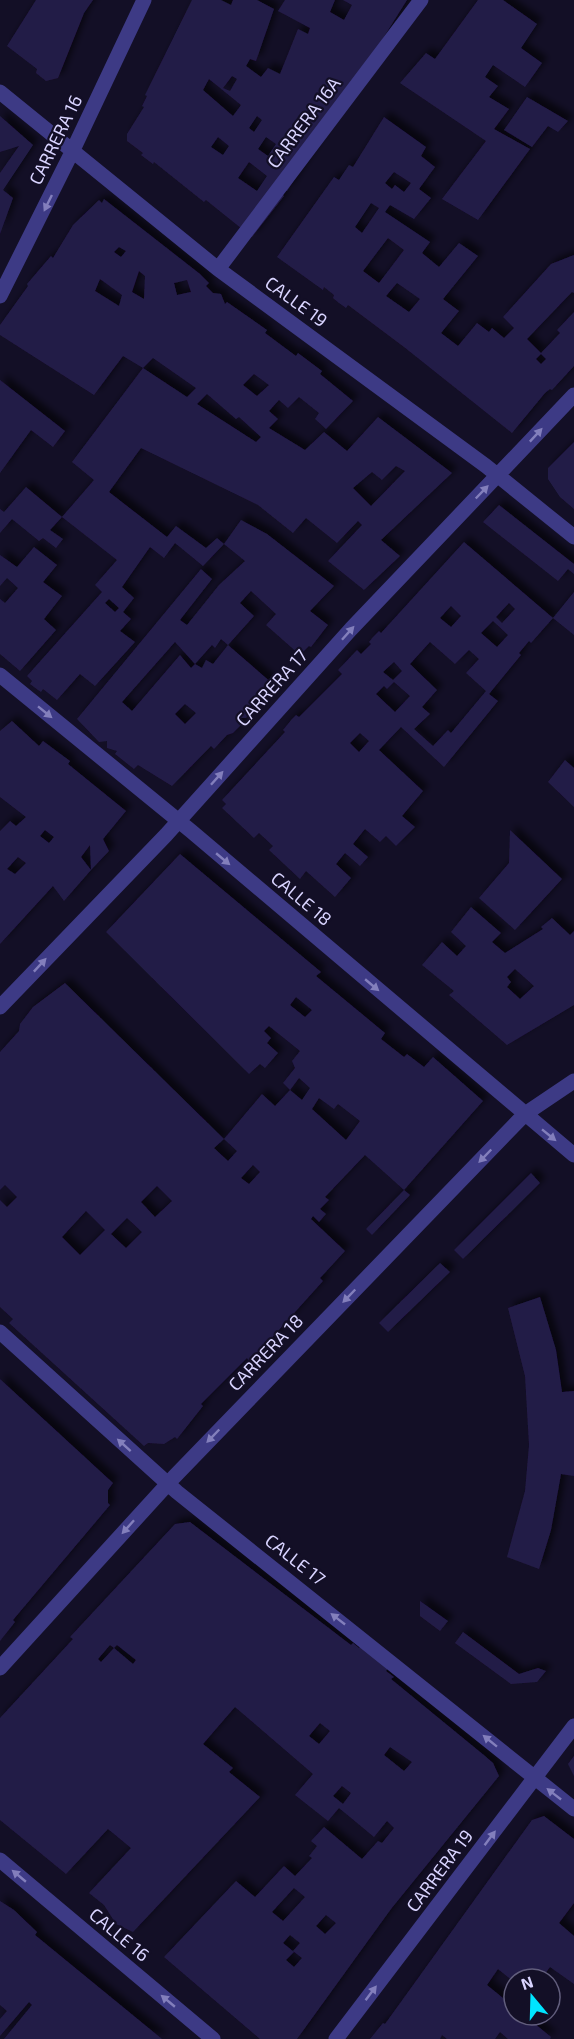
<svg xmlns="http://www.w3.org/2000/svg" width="574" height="2039" font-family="'Exo 2',sans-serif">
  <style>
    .building { fill: #241b47; fill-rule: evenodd; filter: url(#shadow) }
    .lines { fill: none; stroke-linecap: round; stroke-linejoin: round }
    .minor { stroke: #3d3a85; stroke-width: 15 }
    .oneway { fill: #837fbc }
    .labels { text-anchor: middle; stroke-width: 4.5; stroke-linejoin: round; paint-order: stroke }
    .street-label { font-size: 18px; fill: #d9d4ff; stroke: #130f26 }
  </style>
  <defs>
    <filter id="shadow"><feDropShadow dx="5.5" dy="-5.5" stdDeviation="3" flood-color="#0009"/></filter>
  </defs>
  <rect width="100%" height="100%" fill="#130f26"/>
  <path class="building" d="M36 0H93L84 13 58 78 46 81 36 73 37 69 7 46Z
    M192 0H221L231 5 233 0H257L274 9 256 61 250 59 246 66 261 77 268 68 280 74 298 29 308 34 310 28 278 11 285 0H335L330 12 344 20 352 5 343 0H407L287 191 284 189 281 193 284 196 252 237 206 200 204 202 154 162 153 164 141 155 143 153 127 141V134L144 107 142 106 147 96 145 95ZM232 76 237 79 230 91 223 88ZM209 79 241 105 233 116 203 90ZM257 116 262 120 254 132 249 128ZM218 137 229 146 223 155 211 147ZM266 137 276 144 268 156 258 149ZM249 162 267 176 257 191 238 178Z
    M478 0H503L537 24 521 48 542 63 525 87 493 65 485 77 498 86 489 97 509 109 494 129 530 149 478 220 442 199 486 141 400 83 426 53 435 59Z
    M527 97 568 121 558 132 548 126 532 147 504 130Z
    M0 116 33 145 3 190 13 198 0 234V173L19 146 0 152Z
    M384 117 426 147 421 156 435 167 419 189 431 198 414 219 390 205 385 212 430 242 422 253 439 267 459 243 478 256 443 299 459 311 441 333 458 346 477 323 489 332 492 328 504 338 514 328 503 317 551 264 574 255V293L572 292 527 339 541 353 560 333 557 330 574 312V366L552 390 550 389 545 393 512 433 404 347 348 305 346 308 339 303 333 298 334 295 324 287 323 290 277 257 334 177 339 180 349 165 353 167ZM394 172 411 183 404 192 395 185 392 189 385 183ZM371 203 379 208 362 233 355 227ZM388 238 404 250 379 283 363 271ZM397 283 420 299 409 312 386 296ZM541 354 546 359 541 364 536 359Z
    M104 199 200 274 209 283 206 286 213 293 221 294 225 304 227 302 267 330 265 333 296 356 298 353 322 371 320 374 353 401 326 429 315 419 319 413 299 397 288 408 279 400 269 411 278 419 269 428 305 450 324 432 347 451 378 417 452 473 381 540 400 556 364 590 328 561 362 525 358 521 337 543 306 518 293 533 258 505 141 448 109 492 167 537 176 526 206 548 217 538 224 544 241 520 267 534 334 586 310 611 328 625 311 647 309 646 300 655 266 625 276 614 251 591 240 603 254 616 228 645 273 684 272 690 270 694H262L261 702 253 703 248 709 249 715 246 718H237L243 723 233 733 227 735 214 749 211 746 172 786 138 765 134 769 115 754 117 751 107 748V741L99 742 77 719 201 569 212 579 180 620 187 625 219 585 245 561 224 544 203 566 175 543 164 558 150 547 122 587 134 598 123 612 131 619 120 631 135 642 95 686 80 674 57 700 43 689 41 692 38 690 30 684 32 681 27 676 102 592 95 585 117 560 62 517 94 480 72 462 143 368 187 397 196 388 153 358 143 368 123 356 94 395 0 335V325L28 286 27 284 51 256 53 258 73 225 99 200 102 203ZM119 247 126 251 121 257 114 252ZM139 271 145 276 144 299 132 292ZM100 279 122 295 119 306 95 291ZM187 280 191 292 177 295 174 283ZM254 374 269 385 257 396 243 385ZM207 394 236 419 239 417 261 437 256 442 197 404ZM396 466 405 471 371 506 353 488 372 472 382 480ZM109 599 119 608 115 612 105 603ZM221 639 228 645 213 664 206 660 202 668 195 664 212 645 215 648ZM175 642 195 664 191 668 180 655 132 711 122 702ZM185 704 196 713 185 724 175 714Z
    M0 380 65 431 53 447 31 430 0 473Z
    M574 442V509L560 497 548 479V468Z
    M26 487 62 517 50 530 63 539 56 548 43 538 39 541 12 519 0 533V509L4 512Z
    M499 505 574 564V574L568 569 558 581 483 522Z
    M464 542 553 618 531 643 529 641 519 653 521 655 489 694 498 701 444 767 401 727 379 750 423 791 402 816 415 827 396 846 386 836 380 842 365 829 353 844 368 857 360 866 345 853 336 864 351 878 335 897 306 871 300 879 269 850 273 846 259 833 254 838 222 808 226 804 222 800 285 732 283 730 292 719 296 715 299 717 342 674 338 670 357 650 361 654 371 644 369 642 373 637 379 631 381 633ZM509 603 515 609 502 623 496 617ZM451 606 461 616 451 627 440 618ZM493 621 508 635 497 647 481 633ZM430 642 455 664 469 650 479 659 466 673 486 691 451 733 448 730 433 746 414 729 430 714 422 707 437 690 410 664ZM394 662 402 671 393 680 383 672ZM394 682 410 696 395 712 376 694 384 686 387 689ZM360 733 369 741 359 752 350 743Z
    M34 547 57 565 43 582 62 596 44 619 56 630 20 671 0 654V599L5 603 18 588 7 578 0 586V555L17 567Z
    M574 592V635L553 618Z
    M12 721 39 746 43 741 70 761 68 764 126 811 103 839 109 851 91 870 90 845 81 857 91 870 64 901 53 886 0 944V831L10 821 16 826 26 817 0 797V731ZM45 830 54 837 49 843 40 836ZM18 857 26 863 15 874 7 869Z
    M565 760 574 768V807L548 782Z
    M510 830 562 879 515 930 479 898 509 863Z
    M180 854 321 972 316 976 385 1033 381 1039 404 1057 407 1054 424 1067 433 1057 483 1101 404 1190 410 1195 372 1235 366 1229 404 1190 365 1155 325 1197 329 1200 320 1209 326 1214 319 1222 313 1216 311 1219 345 1251 322 1276 320 1278 323 1281 250 1362 247 1358 201 1404 203 1406 177 1439 175 1437 164 1444 148 1443 144 1446 9 1323 13 1319 0 1307V1200L7 1207 17 1197 5 1185 0 1190V1052L19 1031 20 1024 33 1007 65 983 224 1139 262 1094 275 1106 290 1090 283 1083 295 1068 292 1061 300 1051 269 1026 264 1031 271 1038 267 1043 278 1053 265 1068 260 1064 249 1074 106 932ZM296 997 312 1010 305 1017 290 1005ZM299 1078 310 1088 302 1100 290 1090ZM319 1098 334 1109 338 1104 360 1121 346 1140 312 1109ZM224 1139 237 1151 228 1161 214 1148ZM253 1165 260 1172 249 1184 241 1178ZM157 1186 172 1201 155 1217 141 1202ZM86 1211 105 1230 80 1255 62 1237ZM127 1218 142 1232 126 1248 111 1234Z
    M471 907 501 933 492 942 505 953 543 929 541 927 552 918 570 935 574 931V1005L507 1045 449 995 454 991 422 965 442 942 457 956 466 946 451 932ZM515 969 534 986 520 999 507 987 511 982 507 977Z
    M531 1173 540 1183 463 1259 454 1250Z
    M440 1263 450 1272 388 1332 379 1323Z
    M540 1297 556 1350 562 1392 574 1391V1476L561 1474 551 1530 539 1569 507 1557 525 1491 529 1445 525 1376 508 1308Z
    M0 1379 113 1483 108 1490V1503L110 1505 13 1620 15 1622 0 1641Z
    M190 1522 351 1645 353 1643 359 1648 361 1646 388 1668 386 1671 394 1677 391 1679 485 1756 493 1763 499 1776 391 1909 297 2039H260L164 1957 236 1881 255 1897 284 1866 295 1876 312 1858 309 1856 317 1846 311 1841 324 1827 362 1859 378 1841 382 1843 394 1828 387 1821 374 1837 339 1808 328 1821 295 1795 313 1774 235 1707 203 1744 233 1768 229 1772 260 1797 133 1932 116 1924 104 1905 89 1893 131 1848 108 1829 66 1874 0 1820V1718L73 1639 70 1637 175 1524ZM110 1645 114 1648 117 1645 136 1660 133 1664 114 1648 101 1662 98 1659ZM320 1723 330 1731 319 1744 309 1736ZM390 1747 412 1762 404 1771 384 1755ZM342 1786 351 1793 343 1804 333 1796ZM294 1888 305 1897 283 1921 272 1912ZM326 1915 336 1923 325 1934 316 1926ZM290 1935 300 1943 293 1951 302 1958 294 1967 286 1960 294 1952 283 1943Z
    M420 1601 448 1621 440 1631 420 1616Z
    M463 1632 519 1674 538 1668 546 1671 537 1682 511 1684 455 1643Z
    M574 1756V1776L568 1764Z
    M544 1816 574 1839V1903L559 1923 574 1936V1984L550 1967 541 1979H514V1982L498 1969 487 1985 514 2007V2015H524L551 2037 550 2039H508L500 2032 495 2039H447L442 2035 440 2039H370L383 2023 385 2024 532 1820Z
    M0 1901 14 1910 37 1932 35 1935 162 2039H4L32 2005 29 2002 0 2036V2019L7 2011 0 2005Z"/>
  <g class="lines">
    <path class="minor" d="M0 92 218 269 486 466 574 537
      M218 269 421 0
      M0 296 73 150 144 0
      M0 675 191 831 574 1155
      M0 1007 166 835 351 629 574 395
      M0 1332 177 1492 574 1809
      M0 1668 174 1477 525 1114 574 1081
      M0 1860 213 2039
      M336 2039 574 1726"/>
  </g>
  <defs><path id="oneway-solid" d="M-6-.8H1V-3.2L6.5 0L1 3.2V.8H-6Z" transform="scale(1.5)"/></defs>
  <g class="oneway">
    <use href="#oneway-solid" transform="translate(48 203) rotate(116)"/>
    <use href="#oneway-solid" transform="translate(536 435) rotate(-47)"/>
    <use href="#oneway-solid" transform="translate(482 492) rotate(-46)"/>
    <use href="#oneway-solid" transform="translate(348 633) rotate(-48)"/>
    <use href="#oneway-solid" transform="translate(45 712) rotate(39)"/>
    <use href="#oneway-solid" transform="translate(217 778) rotate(-48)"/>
    <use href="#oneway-solid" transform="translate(223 859) rotate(40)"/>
    <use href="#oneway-solid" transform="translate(40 965) rotate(-47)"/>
    <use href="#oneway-solid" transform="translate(372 985) rotate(40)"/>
    <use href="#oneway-solid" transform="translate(549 1135) rotate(39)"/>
    <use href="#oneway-solid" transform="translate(485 1156) rotate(134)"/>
    <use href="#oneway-solid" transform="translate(349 1296) rotate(134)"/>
    <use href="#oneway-solid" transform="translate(213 1436) rotate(134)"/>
    <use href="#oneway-solid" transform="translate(124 1445) rotate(-138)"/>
    <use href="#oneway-solid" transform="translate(128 1527) rotate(132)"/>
    <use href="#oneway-solid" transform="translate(338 1619) rotate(-142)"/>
    <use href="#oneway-solid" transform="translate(490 1741) rotate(-141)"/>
    <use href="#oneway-solid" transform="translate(554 1794) rotate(-142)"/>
    <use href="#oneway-solid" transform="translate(490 1838) rotate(-53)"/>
    <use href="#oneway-solid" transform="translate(19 1876) rotate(-140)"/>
    <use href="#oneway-solid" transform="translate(371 1993) rotate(-53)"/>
    <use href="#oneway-solid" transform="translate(168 2001) rotate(-140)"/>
  </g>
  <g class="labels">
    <g class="street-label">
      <text transform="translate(304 123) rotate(-53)" y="6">CARRERA 16A</text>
      <text transform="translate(56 140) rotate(-64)" y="6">CARRERA 16</text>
      <text transform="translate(296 302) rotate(36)" y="6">CALLE 19</text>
      <text transform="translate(272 688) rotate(-48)" y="6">CARRERA 17</text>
      <text transform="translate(301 899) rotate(40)" y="6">CALLE 18</text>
      <text transform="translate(266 1353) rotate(-46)" y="6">CARRERA 18</text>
      <text transform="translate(295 1560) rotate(38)" y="6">CALLE 17</text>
      <text transform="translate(440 1871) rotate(-53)" y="6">CARRERA 19</text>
      <text transform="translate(119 1935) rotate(40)" y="6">CALLE 16</text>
    </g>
  </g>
  <g transform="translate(532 1997) rotate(341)"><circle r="28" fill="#130f26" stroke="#625e7d" stroke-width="1.5"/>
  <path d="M0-4.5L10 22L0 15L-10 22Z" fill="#00e5ff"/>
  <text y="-9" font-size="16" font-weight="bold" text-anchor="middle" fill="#d9d4ff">N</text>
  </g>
</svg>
